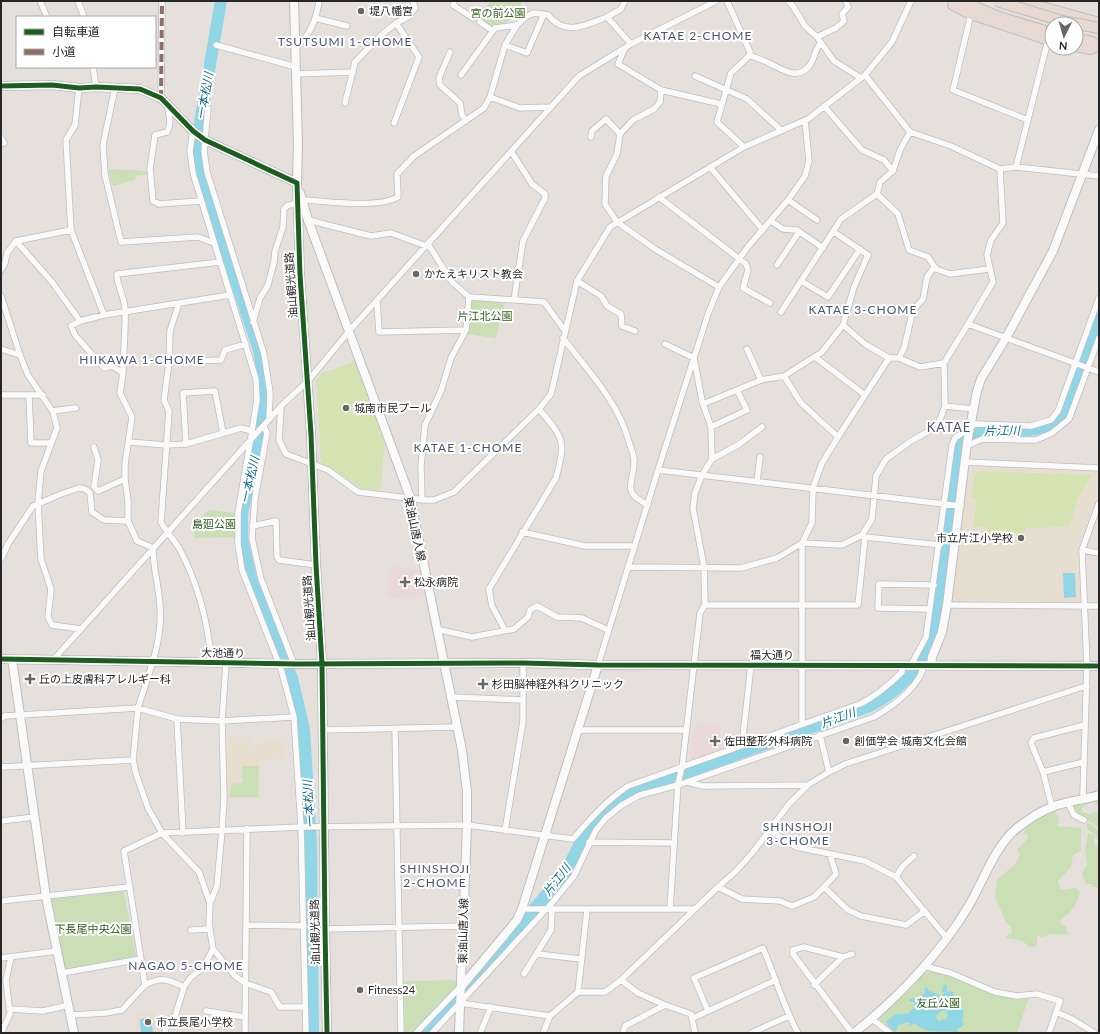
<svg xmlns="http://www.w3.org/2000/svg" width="1100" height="1034" font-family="Lato,'Noto Sans JP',sans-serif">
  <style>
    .education { fill: #e8ded0 }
    .medical { fill: #ebd9da }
    .green { fill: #cadfb5 }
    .pitch { fill: #d5e3b2 }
    .water { fill: #90d6e6; fill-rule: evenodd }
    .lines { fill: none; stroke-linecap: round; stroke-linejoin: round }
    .river { stroke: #90d6e6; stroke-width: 12 }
    .street-casing { stroke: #bebdbe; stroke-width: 7 }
    .secondary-casing { stroke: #bebdbe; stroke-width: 10 }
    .highway-casing { stroke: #bebcbb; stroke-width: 12 }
    .street { stroke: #fbfafa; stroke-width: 5.5 }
    .secondary { stroke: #fbfafa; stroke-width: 8 }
    .highway { stroke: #e7d9d2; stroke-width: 10 }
    .highway-bridge-casing { stroke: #bebcbb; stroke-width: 12; stroke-linecap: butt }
    .highway-bridge { stroke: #e7d9d2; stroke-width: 10 }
    .quiet { stroke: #8d6e63; stroke-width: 4; stroke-dasharray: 8 4; stroke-linecap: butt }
    .cycleway-casing { stroke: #fff; stroke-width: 8 }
    .cycleway { stroke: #1b5e20; stroke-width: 5 }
    .poi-dot { fill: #696766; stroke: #fff; stroke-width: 1.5 }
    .labels { text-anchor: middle; stroke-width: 4; stroke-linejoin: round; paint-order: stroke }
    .poi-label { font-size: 11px; fill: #262626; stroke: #fff; text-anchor: start }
    .park-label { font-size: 11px; fill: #2e5f1a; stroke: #fff }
    .street-label { font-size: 11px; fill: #262626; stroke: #fff }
    .neighbourhood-label { font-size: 12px; letter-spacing: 1px; fill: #495475; stroke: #fff }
    .water-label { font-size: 12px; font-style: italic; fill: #106e90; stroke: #fff }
    .quarter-label { font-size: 13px; letter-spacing: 1px; fill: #495475; stroke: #fff }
  </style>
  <rect width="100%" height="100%" fill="#e5e0dc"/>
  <path class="education" d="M974 465 1020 469 1099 471V488L1078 548 1081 601 1079 603 956 601 953 598 961 527 971 467Z
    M250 737 251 746 268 742 284 741 286 758 260 761V798L227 799 226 738Z
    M156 1012 157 1020 164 1024 163 1033H137L135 1015Z"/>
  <path class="medical" d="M389 566 420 569 424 595 408 599 387 597Z
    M695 722 721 724V733L737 735 736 748 731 751 719 750 716 756 705 755 702 763 690 762Z"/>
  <path class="green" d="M491 1H519L522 3C513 18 510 23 492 27L478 16Z
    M109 169 149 171V175H138L134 180 113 186 110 179Z
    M472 298 505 301 496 338 466 334Z
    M209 510 236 513 235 537 195 538 193 526Z
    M242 766H259L258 797H230L231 784 243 783Z
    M1099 798V805L1093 802 1086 805 1082 809 1083 812 1090 814 1099 811V828L1079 814 1072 807 1073 804Z
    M1055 810 1059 819 1057 826 1081 828V851L1073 855 1071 867 1058 881 1061 890 1076 888 1080 892C1077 904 1072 913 1060 920L1061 924 1066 927 1068 935 1052 934 1041 937 1037 935V946L1029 947 1023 941 1006 938 1007 935 1011 934 1012 928 1006 922 995 897 997 880 1016 863 1020 855 1017 850 1028 838 1027 834H1023C1029 820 1042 816 1055 810Z
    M1087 823 1091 824 1098 830 1099 839 1097 840 1096 836 1087 829Z
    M1088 833 1095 836 1094 844 1099 847V887H1092L1093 884H1086L1082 875 1084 868 1087 865 1085 850Z
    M124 891 136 956 67 969 64 967 52 899Z
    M932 970 953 976 994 993 1029 997 1017 1033H896L878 1018 911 989 923 974Z
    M454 980 457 983 456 990 413 1033H405L404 984 406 981Z"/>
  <path class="pitch" d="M357 361 385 437 381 490 362 489 331 468 321 464 316 380 322 373Z
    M979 471 1092 475 1079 496 1069 527 1026 528 1024 534 988 532 987 527 973 526 977 499 971 498 975 475Z"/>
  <path class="water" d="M1063 573H1075L1076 597 1064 598Z
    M946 984 947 992 953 991 954 1003 964 1011 962 1021 965 1025H962L961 1028H957V1032C944 1031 925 1034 916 1024L910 1025 909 1022 898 1025 896 1032 888 1026 886 1021C889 1019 892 1017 895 1015 904 1011 909 1019 915 1004L913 1002 909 1001 910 999 918 998 924 994 925 987 928 988V991L933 992 941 997 944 993 942 991 943 985ZM943 1010 946 1011 948 1015 945 1020 942 1019 939 1022 935 1016Z
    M151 1017 153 1033H141L140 1019Z"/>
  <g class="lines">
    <path class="river" d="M221 1 197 140V164L259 350 264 381 263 410 256 452 242 514V540L251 578 292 678 304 729 311 843 313 1033
      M424 1033 471 983 565 873 583 838 595 822 621 798 635 791 870 706C901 690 923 665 933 631L960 442 979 431 1031 430 1045 427 1055 421 1064 410 1085 362 1099 318"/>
    <g class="street-casing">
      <path id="street" d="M40 1 47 17
        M78 1 84 17
        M454 1 453 5 473 18
        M727 1 750 52 749 56 731 73 717 122 744 147
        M788 1 793 6 805 26 817 37 834 61 861 78
        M971 14 953 90 1028 120
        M607 17 621 9 625 1
        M315 18 347 26
        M480 22 493 31
        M817 37 836 28 844 21 842 14 848 7 846 1
        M216 45 296 67
        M505 45 527 53 544 14
        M295 46C310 39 317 16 319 1
        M625 48 618 64 661 90 660 102 654 109 633 120 620 134 617 154 606 176 605 204 617 222 655 249 719 287
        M450 52 439 78 440 85 460 103 462 115 466 121
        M749 55C756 58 763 60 769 63 783 70 798 81 810 65 815 58 815 48 821 43
        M93 67 96 87
        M296 74 353 72
        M461 75 495 28 517 25 527 16 534 13 548 15C566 37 585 25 607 17L631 44
        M865 75 910 132 951 146 1000 169
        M695 76 747 99 781 130
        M115 88 103 145 105 175 121 242 198 237 214 243
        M661 90 721 104
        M490 97 520 108 551 107
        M161 98 162 1
        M345 103 355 62 380 36 396 23 408 17 415 8 413 1
        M824 106 862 150 884 160 893 171 880 182 877 194 898 214 909 250 928 257 936 269 950 274 989 269
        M168 107C169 117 172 124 167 132L155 135 150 169 153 201 159 204 201 201
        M208 108 204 151 207 172 264 354 270 393 269 420
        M394 123 419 57 396 23
        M193 131 190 151 193 173 256 379 257 400 252 431
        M591 137 592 131 606 119 620 134
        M1 138 4 143
        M511 151 532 184 545 194V198L523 241 514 300
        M710 167 763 230
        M1016 167 1048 40
        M893 171 900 150 910 132
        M659 197 746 264 748 270 743 288 770 303
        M302 200C327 201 378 209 398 197L397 174 414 156 484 108 490 97 505 45 517 25
        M788 200 817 220
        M308 220 371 236 391 233 426 246
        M771 221 783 229 797 230 823 248
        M16 241 52 282 80 321 104 315 71 230
        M777 265 799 232
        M1 270 5 263 7 253 16 241 71 230 66 140 75 125 79 88
        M577 281 601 296 607 306 621 314 622 326 635 331
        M801 281 828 297 860 249
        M1 296 20 355 28 375 53 412 57 428 41 471 38 503 41 559 51 589 48 617 52 625 81 629 53 660
        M469 297 544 302 565 331
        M377 301 379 332 466 330
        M179 303 170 331 169 362 164 400 169 411 161 522C166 532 175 540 180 550 198 583 208 625 212 663
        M781 312 841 219 877 194
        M104 315 230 295
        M80 321 71 326 75 335 104 368 112 366 123 373 120 393 132 417 125 464V479L98 491 94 487 98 460 94 447
        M253 322 260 298 268 285 274 262 275 251 283 227 284 209 288 205 298 204
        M968 324 993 282 987 255 991 240 1003 223 1000 169 1016 167 1099 176
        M563 338C585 367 619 403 628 439 630 445 633 453 634 459 635 485 619 490 648 505
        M665 344 694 358 702 401 711 427 712 459 702 475 695 493 693 508 704 567 705 605 700 613 682 768 678 783 670 909
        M1 349 20 355
        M747 349 761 380
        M815 357 865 395
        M889 358H899L920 367 944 363
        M899 358 904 348 913 310 923 299 927 277 934 267
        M169 362 221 360 225 350 246 344
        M123 373C123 352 126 330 125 310 125 298 116 283 117 274L220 262
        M784 376 801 403 838 437 822 463 813 488 812 523 802 543V723
        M1 395H43
        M29 395 31 443H51
        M703 404 761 380 784 376 822 352 843 325 854 287 868 255 834 232
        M281 406 279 440 286 454 328 470 358 492 425 500H434L454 492 539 409 551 394 577 281 610 227 744 147 808 119 865 75 892 42 911 1
        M945 406 973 409
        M52 411 76 408
        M264 427 267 433 255 498 252 538 261 579 294 664
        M711 427 747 410 737 390
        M838 437 889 358 865 344 843 325
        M129 442 166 445
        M186 444 183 393 215 391 223 433
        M167 445 186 444 241 428 252 431 238 513V544L242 570 281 669 294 717 301 827 306 1033
        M967 446 982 439 1036 440 1052 433 1069 419 1099 338
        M712 459 738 445 762 427
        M965 462 1099 468
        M658 470 708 314 719 287 747 248 788 200 805 176 809 161 805 120
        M757 482 760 457
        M422 500 421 466 425 425 441 391 451 358 466 330 469 297 452 282 428 244
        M252 526 276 521 277 557 279 560 316 565
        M522 532 585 546H635
        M865 537 940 545
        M1082 550 1099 553
        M1 559 8 544 33 506 61 494 79 488 85 489 90 493 92 512 104 520 128 521
        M628 567 741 568 777 558 802 543 842 545 862 535 872 519 876 476 886 459 911 441 929 431 939 422 945 406 944 363 968 324 1099 372
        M705 605H858L865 537 862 535
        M947 605 1099 606
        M930 609 878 608 879 584 934 585
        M81 629 281 406 308 381 350 330 579 76 631 44 716 1
        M436 629 472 637 514 629 528 617 530 610 537 606 557 617 582 618 608 630
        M505 630 492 606 489 589 556 478C566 440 564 439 539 409
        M598 665 658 470 961 506
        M910 667 926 637 952 445 955 438 975 424 1031 426 1051 420 1058 411 1099 298
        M451 697 523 700
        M294 717 222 721 177 719 138 708 133 760 136 774 148 808 162 833 199 872 210 903 209 924 213 949 235 976 245 983 271 992 280 1007H305
        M1 719 4 716 138 708C148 675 163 641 160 606 159 587 153 568 153 548L137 541 128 521V501L125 479
        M177 719 183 833
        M395 729 401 1033
        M322 730 457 727
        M576 730H686
        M742 745 751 665
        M1 767 133 760
        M829 772 845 764 1083 687H1087
        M1043 772 1084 762
        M687 782 703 786 808 785 829 772 820 735
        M1085 799 1083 794 1087 666 1082 550 1099 503
        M1068 803 1074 815 1084 820
        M1052 807 1043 772 1031 743 1034 738 1085 725
        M1 821 34 817
        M769 830 796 847 865 861 896 877 946 937
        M505 831 523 721V663
        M589 842 674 843
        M896 877 902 867 914 856
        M718 887 736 871 753 852 789 804 808 785
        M824 887 836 874 830 855
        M1 901 129 887
        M210 903 217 886 222 830 224 798 222 721 226 663
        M522 909H695
        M246 925 304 926
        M325 929 463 926
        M191 930 209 929
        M537 954 581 959
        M843 957 804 947 793 950V954L852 1033
        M1 958 57 951
        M924 966 950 973 995 992 1017 996 1037 994 1060 1001 1049 1033
        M62 973 141 959
        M524 974 551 930 552 909
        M621 980 638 993 665 1005
        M145 985C162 976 168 980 184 987L191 977 203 968 213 949
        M814 985 843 957 852 954
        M578 992 587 909
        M460 1003 550 1016 578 992H605L621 980 718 887 742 899 780 901 792 906 814 897 824 887 848 910 861 916 906 925 925 911
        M9 1009 43 1011 69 1005
        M206 1011 245 1017
        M708 1011 694 978 763 948C775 976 783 1006 798 1033
        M1056 1012 1072 1019 1095 1033
        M71 1015 106 1013 122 1010 145 985 124 851 162 833 301 827 467 825 573 839C590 819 606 801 628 786L860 704C876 696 889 685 902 672V667
        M693 1018 776 980
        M872 1019 890 1033
        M1 1033 10 1014 6 980 11 957
        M165 1033 166 1027 173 1023 184 987
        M245 1033 247 829
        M416 1033 461 986
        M432 1033 552 903 574 876 596 830 606 818 622 805 640 795 678 785 874 717C893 706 918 688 924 666
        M480 1033 491 1007
        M543 1033 550 1016
        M623 1033 625 1026 665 1005 691 1014 695 1033
        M751 1033 789 1016"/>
    </g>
    <g class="secondary-casing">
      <path id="secondary" d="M294 1 298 145 297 183 300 275 311 434 316 565 322 664 325 929 327 1033
        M1 86 52 85 79 88 96 87 140 89 161 98 193 131 205 140 297 183
        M300 193 308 220 410 497 462 750 467 792V825L459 1033
        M1 659 297 664 523 663 598 665 1099 666
        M12 659 46 897 74 1033
        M931 666 932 657 942 632 947 605 967 443 977 391 981 379 1006 338 1053 251 1099 130
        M462 986 517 920 522 909 598 665
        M854 1033C897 999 940 954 968 907 982 884 995 846 1016 829 1026 821 1039 812 1052 807 1067 801 1084 800 1099 795"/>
    </g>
    <g class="highway-casing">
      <path id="highway" d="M955 1 953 5 971 14 1052 41
        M961 1 999 17 1052 33
        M1019 1 1096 22 1099 25
        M1076 38 1093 42
        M1076 46 1091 49 1099 45"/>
    </g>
    <use href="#street" class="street"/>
    <use href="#secondary" class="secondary"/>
    <use href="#highway" class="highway"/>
    <g class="highway-bridge-casing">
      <path id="highway-bridge" d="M997 1 1062 21 1099 28"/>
    </g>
    <use href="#highway-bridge" class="highway-bridge"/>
    <path class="quiet" d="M161 98 162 1"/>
    <g class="cycleway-casing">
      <path id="cycleway" d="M1 86 52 85 79 88 96 87 140 89 161 98 193 131 205 140 297 183 300 275 311 434 316 565 322 664 325 929 327 1033
        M1 659 297 664 523 663 598 665 1099 666"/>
    </g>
    <use href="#cycleway" class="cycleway"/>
  </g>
  <g class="poi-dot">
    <circle cx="361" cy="11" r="4"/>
    <circle cx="416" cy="274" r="4"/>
    <circle cx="346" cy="408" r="4"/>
    <circle cx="1021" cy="538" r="4"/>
    <path d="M403 576h4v4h4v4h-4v4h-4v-4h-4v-4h4z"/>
    <path d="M28 673h4v4h4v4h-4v4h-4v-4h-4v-4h4z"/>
    <path d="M481 678h4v4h4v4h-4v4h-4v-4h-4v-4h4z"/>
    <path d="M713 735h4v4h4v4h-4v4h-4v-4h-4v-4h4z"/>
    <circle cx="846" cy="741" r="4"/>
    <circle cx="360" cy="990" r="4"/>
    <circle cx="148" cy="1022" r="4"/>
  </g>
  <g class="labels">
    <g class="poi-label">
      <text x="369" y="15">堤八幡宮</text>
      <text x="424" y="278">かたえキリスト教会</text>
      <text x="354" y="412">城南市民プール</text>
      <text x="1013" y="542" text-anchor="end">市立片江小学校</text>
      <text x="414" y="586">松永病院</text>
      <text x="39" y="683">丘の上皮膚科アレルギー科</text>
      <text x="492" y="688">杉田脳神経外科クリニック</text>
      <text x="724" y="745">佐田整形外科病院</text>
      <text x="854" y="745">創価学会 城南文化会館</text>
      <text x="368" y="994">Fitness24</text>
      <text x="156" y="1026">市立長尾小学校</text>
    </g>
    <g class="park-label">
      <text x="498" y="17">宮の前公園</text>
      <text x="485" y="320">片江北公園</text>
      <text x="214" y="528">島廻公園</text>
      <text x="93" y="933">下長尾中央公園</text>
      <text x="938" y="1007">友丘公園</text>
    </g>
    <g class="street-label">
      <text transform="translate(291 285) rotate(-94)" y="4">油山観光道路</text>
      <text transform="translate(415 529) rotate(78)" y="4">東油山唐人線</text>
      <text transform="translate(309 608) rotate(-94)" y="4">油山観光道路</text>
      <text transform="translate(223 653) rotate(1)" y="4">大池通り</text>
      <text x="772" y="659">福大通り</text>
      <text transform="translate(463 931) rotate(-89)" y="4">東油山唐人線</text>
      <text transform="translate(315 932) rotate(-91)" y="4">油山観光道路</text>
    </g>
    <g class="neighbourhood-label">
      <text x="698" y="40">KATAE 2-CHOME</text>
      <text x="345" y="46">TSUTSUMI 1-CHOME</text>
      <text x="863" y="314">KATAE 3-CHOME</text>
      <text x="142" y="364">HIIKAWA 1-CHOME</text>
      <text x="468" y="452">KATAE 1-CHOME</text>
      <text x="798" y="831">SHINSHOJI<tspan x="798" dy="14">3-CHOME</tspan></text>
      <text x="435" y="873">SHINSHOJI<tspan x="435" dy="14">2-CHOME</tspan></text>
      <text x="186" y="970">NAGAO 5-CHOME</text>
    </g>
    <g class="water-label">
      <text transform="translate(205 96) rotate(-80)" y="4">一本松川</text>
      <text transform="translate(1002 431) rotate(-1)" y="4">片江川</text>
      <text transform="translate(250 480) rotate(-77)" y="4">一本松川</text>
      <text transform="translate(838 718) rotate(-20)" y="4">片江川</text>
      <text transform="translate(309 804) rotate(-94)" y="4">一本松川</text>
      <text transform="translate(557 880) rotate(-52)" y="4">片江川</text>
    </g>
    <g class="quarter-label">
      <text x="949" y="432">KATAE</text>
    </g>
  </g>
  <rect width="1100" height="1034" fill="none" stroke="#262626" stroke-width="4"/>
  <rect x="16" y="16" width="140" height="52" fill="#ffffff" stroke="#a8a8a8"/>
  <rect x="24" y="29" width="20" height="6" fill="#1b5e20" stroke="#a8a8a8"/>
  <text x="52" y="36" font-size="12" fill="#262626">自転車道</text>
  <rect x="24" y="49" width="20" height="6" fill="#8d6e63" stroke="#a8a8a8"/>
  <text x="52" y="56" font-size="12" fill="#262626">小道</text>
  <g transform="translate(1064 36) rotate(185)"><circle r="19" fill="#ffffff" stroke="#a8a8a8"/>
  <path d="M0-3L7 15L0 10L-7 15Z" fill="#696766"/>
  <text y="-6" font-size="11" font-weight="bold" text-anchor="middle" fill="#262626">N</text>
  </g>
</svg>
